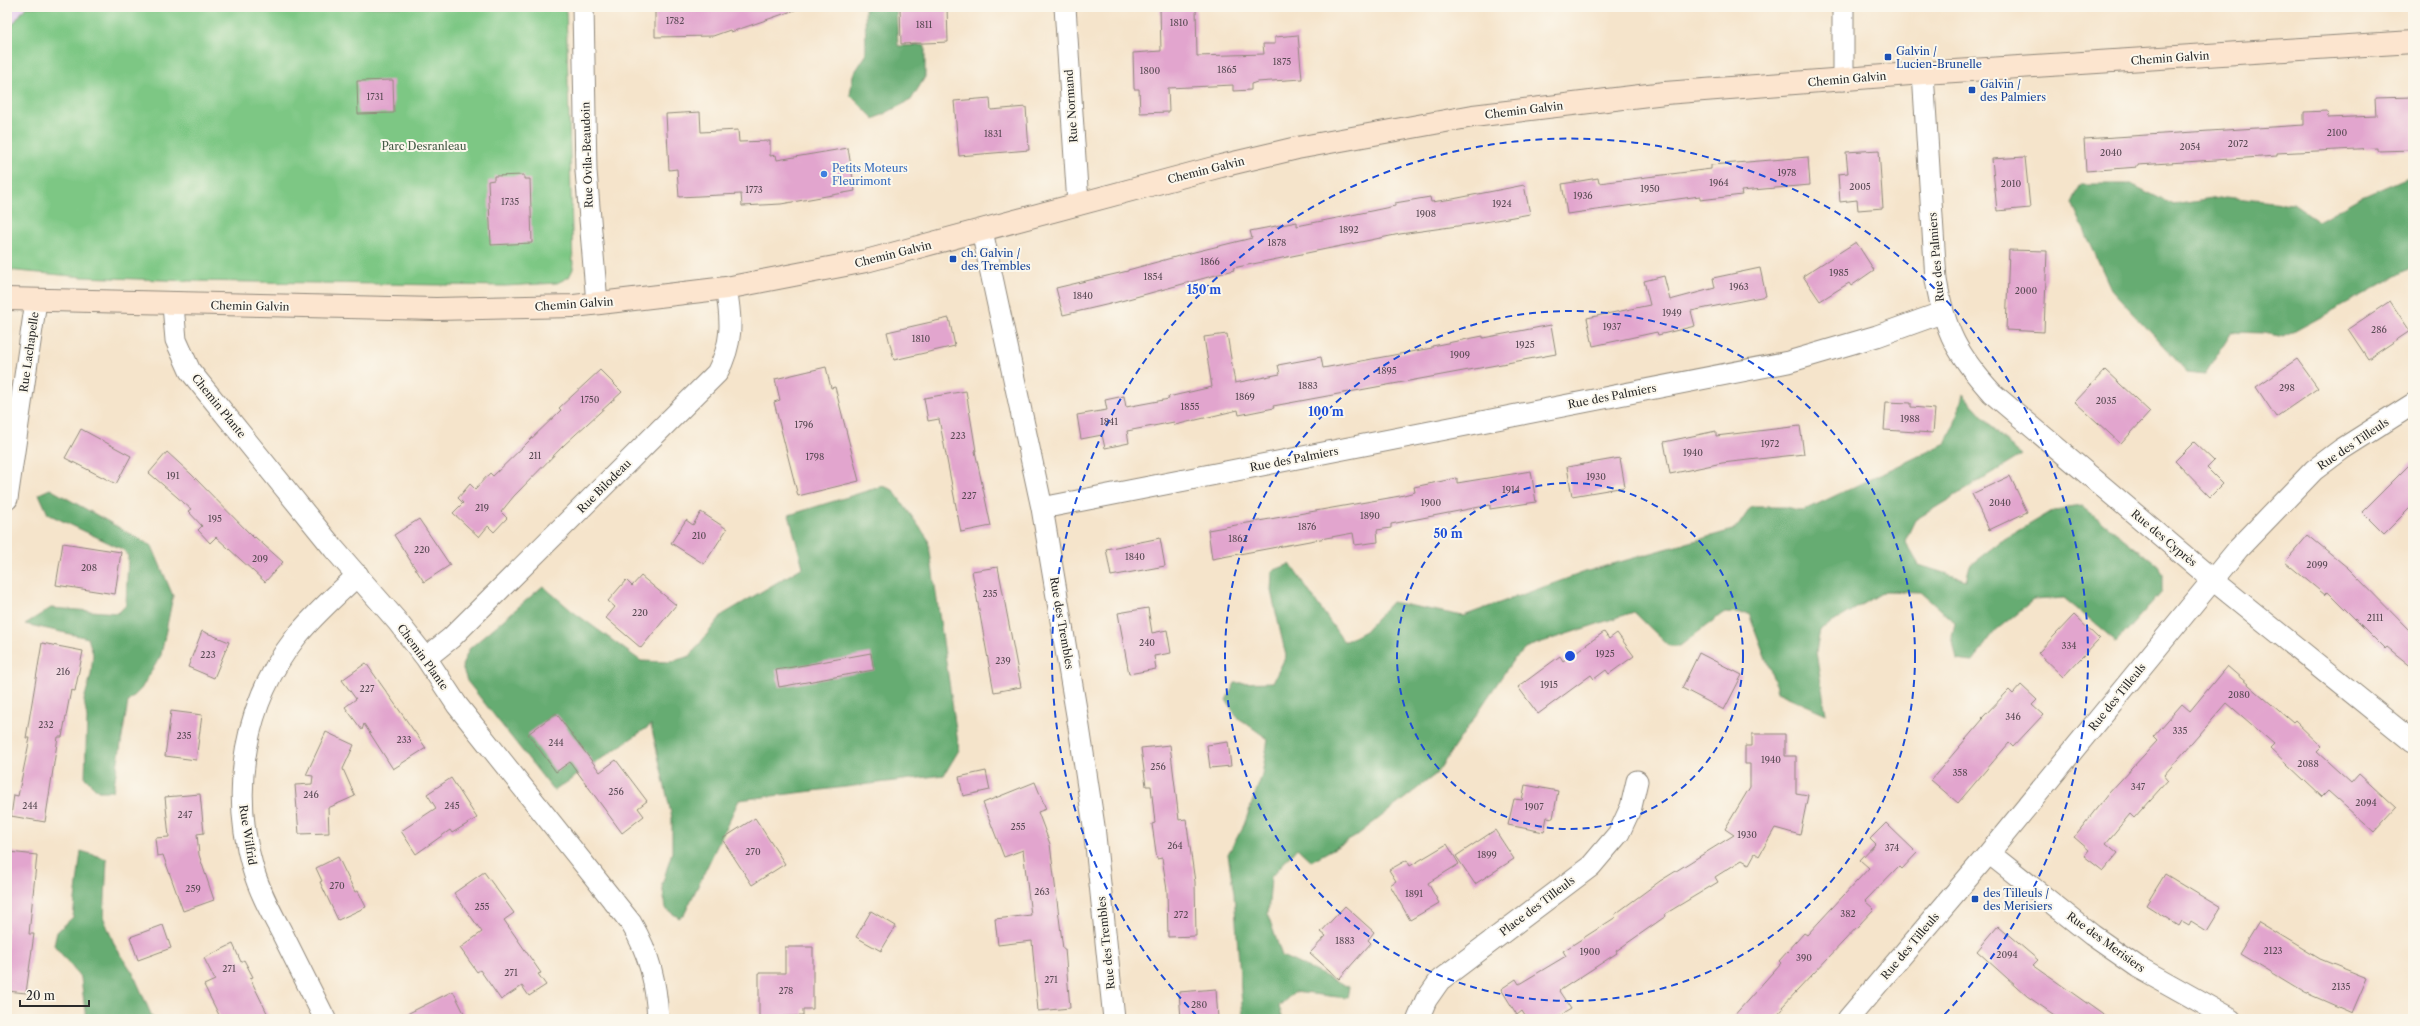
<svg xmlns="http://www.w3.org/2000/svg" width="2420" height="1026" font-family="'Libre Caslon Text',serif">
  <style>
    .built { fill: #e8d2ee }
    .green { fill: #7dc784; stroke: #547958 }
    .forest { fill: #66ac72; stroke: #486c4e }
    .building { fill: #e2a5ce }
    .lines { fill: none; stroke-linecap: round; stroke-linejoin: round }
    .street-casing { stroke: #90887b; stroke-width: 23 }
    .secondary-casing { stroke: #90887b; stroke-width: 24 }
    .street { stroke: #fff; stroke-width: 21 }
    .secondary { stroke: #fce5cf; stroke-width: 22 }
    .ring { fill: none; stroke: #1d4ed8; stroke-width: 2; stroke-dasharray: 7 5 }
    .transit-dot { fill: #1a4fb4; stroke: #fbf7ec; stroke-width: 1.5 }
    .shop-dot { fill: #3f7fe0; stroke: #fbf7ec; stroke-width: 1.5 }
    .labels { text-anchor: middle; stroke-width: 4; stroke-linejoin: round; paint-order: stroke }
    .number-label { font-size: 9px; fill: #594a54 }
    .transit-label { font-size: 11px; fill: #164399; stroke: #fbf7ec; text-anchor: start }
    .street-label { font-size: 11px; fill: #2b2b2b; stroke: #fbf7ec }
    .park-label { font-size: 11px; fill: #445a46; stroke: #fbf7ec }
    .shop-label { font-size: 11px; fill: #366cbe; stroke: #fbf7ec; text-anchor: start }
    .centre { fill: #1d4ed8; stroke: #fbf7ec; stroke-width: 2 }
    .ring-label { font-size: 12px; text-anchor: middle; font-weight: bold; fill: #1d4ed8; stroke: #fbf7ec; stroke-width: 4; stroke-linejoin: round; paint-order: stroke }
  </style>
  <rect width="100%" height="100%" fill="#fbf7ec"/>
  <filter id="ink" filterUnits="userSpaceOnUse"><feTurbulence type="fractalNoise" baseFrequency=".025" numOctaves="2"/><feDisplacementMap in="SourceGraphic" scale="8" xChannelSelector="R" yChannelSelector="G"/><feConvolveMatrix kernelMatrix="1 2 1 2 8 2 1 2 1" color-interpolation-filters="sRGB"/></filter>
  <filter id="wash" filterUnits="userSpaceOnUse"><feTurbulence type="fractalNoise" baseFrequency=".012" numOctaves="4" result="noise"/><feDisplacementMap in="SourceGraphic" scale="16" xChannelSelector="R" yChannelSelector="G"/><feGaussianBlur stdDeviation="0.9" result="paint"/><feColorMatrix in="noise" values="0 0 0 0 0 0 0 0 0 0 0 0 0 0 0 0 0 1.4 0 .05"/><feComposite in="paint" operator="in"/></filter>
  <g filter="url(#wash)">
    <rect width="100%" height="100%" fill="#f5e4cb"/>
    <path class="built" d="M7 7H26L7 32Z"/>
    <path class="green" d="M26 7H566L573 269 569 277 557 283 505 286 191 281 83 277 7 270V32Z"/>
    <path class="forest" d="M865 7H896L898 46 925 45V77L911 100 874 119 850 95 853 75 866 55Z
      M2413 175V267L2284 337 2264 333 2232 332 2205 374 2187 372 2111 289 2072 203 2081 184H2131L2173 205 2225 197 2293 204 2318 221 2357 199Z
      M1963 394 2009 445 2022 455 1915 520 1905 541 1919 565 1966 580 1970 565 2000 542 2054 510 2082 506 2157 565 2162 574V591L2117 642 2064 598 2033 600 1995 631 1972 662 1957 660 1952 637 1955 623 1920 592 1885 591 1820 630 1816 652 1826 714 1777 692 1774 680 1749 614 1723 613 1680 646H1669L1634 612 1530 646 1513 660 1436 774 1355 837 1311 861 1297 848 1271 877 1268 915 1282 956 1349 987 1347 998 1294 992 1279 1006 1283 1019H1243L1234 894 1228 854 1244 825 1262 775 1268 739 1237 717 1226 700 1235 683 1273 682 1286 656 1271 591 1272 571 1290 564 1344 642 1365 631 1392 602 1463 616 1588 571 1736 529 1751 507H1785L1803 511 1946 443 1954 426Z
      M883 486 893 490 928 539 959 750 944 775 739 800 684 915 679 918 666 909 662 885 672 852V818L651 725 554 791 467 681 462 666 469 649 543 586 572 611 641 661 670 662 690 656 722 615 803 567 789 515Z
      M50 489 152 546 173 596 161 655 141 689 128 702 113 791H98L85 778 87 718 84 700 91 675 93 654 88 638 25 624 51 608 118 613 126 605 128 556 124 550 48 514 39 494Z
      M81 851 107 859 104 919 115 946 133 973 153 1019H86L81 978 54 945 57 932 73 917Z"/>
    <g id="blocks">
      <path class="building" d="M795 7V10L731 32 730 30 713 36 655 37V8Z
        M900 7H947L948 42 901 44Z
        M1160 7H1196L1197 56 1264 54 1263 44H1275V37L1298 35 1302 79 1257 82 1251 84V90L1233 91V85L1168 88 1169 112 1140 113 1139 89H1134L1133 53 1161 51Z
        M393 80 394 113 358 114 357 81Z
        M2413 97V150L2377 151V148L2277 153V156L2138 165V167L2086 171 2084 139 2304 125V112L2327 111 2328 118 2376 116 2375 98Z
        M990 98 991 110 1026 107 1029 150 959 156 954 101Z
        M700 112 701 132 738 130 739 142 770 141V156L776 155 777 160 848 148 855 191 781 204 742 206 741 194 679 197 677 169 669 170 666 114Z
        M1879 150 1883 208 1858 210 1857 200 1840 202 1838 174 1848 173 1846 152Z
        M1808 157 1810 185 1741 191 1742 195 1700 200V196L1567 214 1562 184 1598 178 1599 183 1711 169V165Z
        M2025 157 2030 208 1997 211 1992 159Z
        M524 175V179H530L532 243 491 245 488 181 494 180V176Z
        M1524 185 1530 214 1479 223 1400 234 1233 268 1234 270 1110 304 1063 315 1056 288 1128 271V270L1186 254 1252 238 1250 231 1297 222V226L1347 216 1395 206V203L1430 197 1431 202 1453 199Z
        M1856 242 1874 270 1851 286 1849 283 1820 301 1803 276Z
        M2009 250 2047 251 2044 332 2006 330Z
        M1760 268 1766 296 1691 311 1695 326 1658 335 1657 332 1593 346 1587 318 1650 305 1644 281 1664 276 1670 300 1715 288 1713 278Z
        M2390 301 2410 331 2368 359 2348 329Z
        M949 318 955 346 894 360 887 332Z
        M1551 325 1556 354 1273 406 1274 408 1239 415 1238 410 1175 425 1174 422 1127 431 1129 443 1105 448 1102 435 1081 439 1077 415 1107 410 1105 400 1124 396 1126 407 1169 399 1168 397 1212 387 1204 337 1227 334 1235 383 1280 374 1278 365 1321 357 1323 368 1432 348V346L1483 336V338Z
        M2297 359 2318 388 2276 417 2256 387Z
        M826 367 831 388 835 387 859 481 798 496 774 402 780 400 775 379Z
        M600 370 622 392 564 445 514 496 501 512 507 518 494 532 488 526 479 537 453 513 463 503 458 498 470 484 475 489 490 473 493 476 561 410 559 408Z
        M2105 370 2150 412 2121 444 2075 402Z
        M966 391 976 451H975L991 526 961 532 939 419 928 421 924 398Z
        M1886 402 1911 403V407L1935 409 1933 433 1884 430Z
        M1800 426 1804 454 1722 463 1670 474 1664 442 1716 431V436Z
        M81 429 131 456 116 484 65 458Z
        M2194 442 2214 461 2207 468 2223 484 2210 497 2175 461Z
        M167 452 191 474 254 538 255 537 283 562 265 582 216 537 210 543 198 530 202 526 188 511 191 509 149 473Z
        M1620 458 1625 487 1572 496 1567 467Z
        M2413 461V505L2384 534 2362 512Z
        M1531 471 1536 502 1490 509V505L1391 524V528L1377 530 1378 542 1355 545 1353 533 1212 559 1208 530 1400 496 1415 492 1414 487 1457 478V483Z
        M2010 476 2027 512 1989 530 1972 494Z
        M701 512 727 529 704 564 671 543 686 520 693 525Z
        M419 519 450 565 424 582 394 535Z
        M2308 535 2348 568 2413 634V668L2387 647 2385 649 2328 592 2325 595 2285 562Z
        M1160 538 1165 566 1111 576 1106 549Z
        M63 543 121 552 115 594 56 585Z
        M998 567 1021 687 994 692 972 571Z
        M641 576 676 605 641 648 606 618 615 607 608 601 626 580 632 586Z
        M1148 608 1152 633 1167 630 1171 653 1154 656 1156 669 1129 674 1118 613Z
        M2074 615 2099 639 2063 677 2038 653Z
        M202 631 229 642 214 678 188 667Z
        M1604 632 1609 639 1617 633 1634 656 1609 674 1606 670 1594 679 1591 675 1538 714 1518 687 1560 656 1563 661Z
        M42 643 83 651 75 691 71 690 62 737H58L45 822 11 816 14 795 18 796 30 738H26Z
        M871 653 874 670 779 687 776 670Z
        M1699 653 1742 675 1724 710 1682 688Z
        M366 663 426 748 393 769 364 724 362 730 345 707 356 699 342 680Z
        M2227 666 2293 723 2295 721 2322 747 2317 752 2351 783 2359 774 2396 808 2374 832 2328 791 2322 797 2270 748 2274 744 2227 703 2164 775 2168 780 2134 818 2130 814 2106 843 2118 853 2103 871 2084 856 2089 850 2074 837 2108 794 2157 741 2153 737 2182 704 2190 711Z
        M2021 685 2037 700 2032 705 2043 715 2013 747 2009 743 1958 803 1931 780 1983 719 1982 718 2009 690 2013 694Z
        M171 711 202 715 196 760 165 756Z
        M556 713 600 772 616 760 647 801 638 808 644 816 622 833 570 762 556 772 528 734Z
        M326 732 354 745 343 769 355 796 328 808 329 833 299 834 295 785 312 784 313 776 306 775Z
        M1752 734H1785V756H1796V793L1808 795 1800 835 1775 828 1759 856 1755 853 1749 864 1742 860 1715 877 1718 882 1665 914 1666 916 1616 951 1617 953 1559 991 1571 1009 1554 1019H1527L1522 1011 1517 1015 1501 989 1516 979 1519 984 1566 956 1563 951 1616 917 1614 915 1660 881 1734 835 1725 829 1750 787V764H1745V746H1752Z
        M1228 742 1231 766 1210 768 1207 745Z
        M1170 745 1179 820 1186 819 1195 882 1196 936 1168 937 1167 890 1162 858 1157 859 1152 824 1155 823 1151 786H1146L1141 748Z
        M986 771 990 790 963 796 959 777Z
        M451 778 477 818 452 833 450 830 416 854 401 831 436 808 427 794Z
        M1035 782 1046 809 1038 812 1050 844 1063 949H1065L1070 1008 1038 1011 1032 941 998 945 995 919 1031 915 1023 850 1004 857 983 803Z
        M1525 785 1558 791 1553 818 1547 817 1544 832 1508 825 1514 799 1522 800Z
        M200 794 204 833 197 834 199 855 214 900 183 911 163 855 157 856 155 838 169 837 165 797Z
        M755 818 785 864 752 885 722 839Z
        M1886 823 1917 853 1902 869 1899 866 1865 901 1874 909 1782 1007 1783 1009 1774 1019H1731L1781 963 1779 961 1804 933 1807 935 1869 868 1860 860 1875 844 1870 839Z
        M1495 830 1514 859 1475 884 1456 856Z
        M1447 844 1459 864 1428 883 1439 903 1410 920 1390 885 1396 881 1389 870 1407 860 1410 866Z
        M9 852 37 855 29 934H34L26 993 7 991V872Z
        M338 857 355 892 358 891 366 907 338 920 320 882 322 881 316 868Z
        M484 872 514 913 504 920 541 973 538 974 546 985 529 996 522 986 501 1000 480 970 477 972 460 948 482 932 454 893Z
        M2165 874 2221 908 2207 931 2191 921 2189 925 2182 921 2179 926 2146 905Z
        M1345 906 1374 932 1368 940 1371 943 1339 979 1310 953 1326 936 1321 932Z
        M871 911 896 926 881 951 856 937Z
        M2259 922 2320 959 2367 978 2352 1013 2304 992 2240 953Z
        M163 925 171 948 138 960 130 937Z
        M1998 926 2038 960 2033 965 2109 1019H2060L2027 996 1977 951Z
        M233 944 241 962 244 960 253 977 250 978 270 1019H221L204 985 215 980 204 958Z
        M785 947H813V1009H803V1016L759 1017V973H785Z
        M1216 989 1218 1019H1181L1179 992Z
        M453 991 467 1019H397Z"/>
    </g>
  </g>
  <g filter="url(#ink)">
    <use href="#blocks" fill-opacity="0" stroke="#90887b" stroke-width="1"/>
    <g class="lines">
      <g class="street-casing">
        <path id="street" d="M583 7 586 171 597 303
          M1065 7 1078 204
          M1923 73 1936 280C1945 332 1957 354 1992 393L2213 580 2413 742
          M1843 80V7
          M982 231 1042 508 1079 727 1094 826 1114 1019
          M173 305 176 340 190 371 334 549 397 621 426 658 457 705 631 923C650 955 656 982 658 1019
          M7 499 36 301
          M1042 508 1788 362 1877 336 1941 313
          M426 658 451 638 717 373C733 343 732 321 726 288
          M1989 853 2092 935 2138 967 2231 1019
          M325 1019C311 991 297 963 283 935 272 914 260 893 253 869 230 790 244 703 296 637 314 615 336 595 358 575
          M1418 1019 1426 1000 1440 980 1591 866 1619 833 1631 807 1637 781
          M1848 1019 1989 853 2238 549 2314 470 2342 449 2413 404"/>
      </g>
      <g class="secondary-casing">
        <path id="secondary" d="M7 299 436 309 574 306 617 301 726 288 866 261 1221 166 1297 148 1473 116 1665 93 1923 73 2413 42"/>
      </g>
      <use href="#street" class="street"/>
      <use href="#secondary" class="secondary"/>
    </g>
  </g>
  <g class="ring">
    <circle cx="1570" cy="656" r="173"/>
    <circle cx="1570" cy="656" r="345"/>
    <path d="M1197 1016A518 518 0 1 1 1943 1016"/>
  </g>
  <g class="transit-dot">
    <rect x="1884" y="53" width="8" height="8" rx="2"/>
    <rect x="1968" y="86" width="8" height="8" rx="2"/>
    <rect x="949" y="255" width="8" height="8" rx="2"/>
    <rect x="1971" y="895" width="8" height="8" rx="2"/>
  </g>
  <circle class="shop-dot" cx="824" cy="174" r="4"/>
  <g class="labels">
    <g class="number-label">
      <text x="675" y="24">1782</text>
      <text x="1179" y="26">1810</text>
      <text x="924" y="28">1811</text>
      <text x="1282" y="65">1875</text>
      <text x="1227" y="73">1865</text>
      <text x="1150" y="74">1800</text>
      <text x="375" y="100">1731</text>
      <text x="2337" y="136">2100</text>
      <text x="993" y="137">1831</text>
      <text x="2238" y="147">2072</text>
      <text x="2190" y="150">2054</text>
      <text x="2111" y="156">2040</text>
      <text x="1787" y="176">1978</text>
      <text x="1719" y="186">1964</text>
      <text x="2011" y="187">2010</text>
      <text x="1860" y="190">2005</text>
      <text x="1650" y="192">1950</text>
      <text x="754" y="193">1773</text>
      <text x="1583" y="199">1936</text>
      <text x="510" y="205">1735</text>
      <text x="1502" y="207">1924</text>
      <text x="1426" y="217">1908</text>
      <text x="1349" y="233">1892</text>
      <text x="1277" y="246">1878</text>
      <text x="1210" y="265">1866</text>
      <text x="1839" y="276">1985</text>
      <text x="1153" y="280">1854</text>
      <text x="1739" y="290">1963</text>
      <text x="2026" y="294">2000</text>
      <text x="1083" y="299">1840</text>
      <text x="1672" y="316">1949</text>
      <text x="1612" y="330">1937</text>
      <text x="2379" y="333">286</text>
      <text x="921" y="342">1810</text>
      <text x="1525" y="348">1925</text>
      <text x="1460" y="358">1909</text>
      <text x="1387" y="374">1895</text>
      <text x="1308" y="389">1883</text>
      <text x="2287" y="391">298</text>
      <text x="1245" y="400">1869</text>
      <text x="590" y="403">1750</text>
      <text x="2106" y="404">2035</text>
      <text x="1190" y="410">1855</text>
      <text x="1910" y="422">1988</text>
      <text x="1109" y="425">1841</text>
      <text x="804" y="428">1796</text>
      <text x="958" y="439">223</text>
      <text x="1770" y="447">1972</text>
      <text x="1693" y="456">1940</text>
      <text x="535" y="459">211</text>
      <text x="815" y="460">1798</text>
      <text x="173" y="479">191</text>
      <text x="1596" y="480">1930</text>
      <text x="1511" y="493">1914</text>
      <text x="969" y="499">227</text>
      <text x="1431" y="506">1900</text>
      <text x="2000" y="506">2040</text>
      <text x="482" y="511">219</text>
      <text x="1370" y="519">1890</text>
      <text x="215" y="522">195</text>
      <text x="1307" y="530">1876</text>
      <text x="699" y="539">210</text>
      <text x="1238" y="542">1862</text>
      <text x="422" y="553">220</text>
      <text x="1135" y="560">1840</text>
      <text x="260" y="562">209</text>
      <text x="2317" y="568">2099</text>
      <text x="89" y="571">208</text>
      <text x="990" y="597">235</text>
      <text x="640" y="616">220</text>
      <text x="2375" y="621">2111</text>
      <text x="1147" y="646">240</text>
      <text x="2069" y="649">334</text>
      <text x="1605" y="657">1925</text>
      <text x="208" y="658">223</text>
      <text x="1003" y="664">239</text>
      <text x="63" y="675">216</text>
      <text x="1549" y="688">1915</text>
      <text x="367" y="692">227</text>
      <text x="2239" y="698">2080</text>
      <text x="2013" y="720">346</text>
      <text x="46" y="728">232</text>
      <text x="2180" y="734">335</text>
      <text x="184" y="739">235</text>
      <text x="404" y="743">233</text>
      <text x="556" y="746">244</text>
      <text x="1771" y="763">1940</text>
      <text x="2308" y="767">2088</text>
      <text x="1158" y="770">256</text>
      <text x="1960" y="776">358</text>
      <text x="2138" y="790">347</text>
      <text x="616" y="795">256</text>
      <text x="311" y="798">246</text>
      <text x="2366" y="806">2094</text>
      <text x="30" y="809">244</text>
      <text x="452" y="809">245</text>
      <text x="1534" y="810">1907</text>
      <text x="185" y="818">247</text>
      <text x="1018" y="830">255</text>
      <text x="1747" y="838">1930</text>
      <text x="1175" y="849">264</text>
      <text x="1892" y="851">374</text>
      <text x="753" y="855">270</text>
      <text x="1487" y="858">1899</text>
      <text x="337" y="889">270</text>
      <text x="193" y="892">259</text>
      <text x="1042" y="895">263</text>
      <text x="1414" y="897">1891</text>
      <text x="482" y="910">255</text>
      <text x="1848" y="917">382</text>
      <text x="1181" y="918">272</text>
      <text x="1345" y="944">1883</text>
      <text x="2273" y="954">2123</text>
      <text x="1590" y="955">1900</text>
      <text x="2007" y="958">2094</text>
      <text x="1804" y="961">390</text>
      <text x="229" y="972">271</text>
      <text x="511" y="976">271</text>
      <text x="1051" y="983">271</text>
      <text x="2341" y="990">2135</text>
      <text x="786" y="994">278</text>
      <text x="1199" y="1008">280</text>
    </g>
    <g class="transit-label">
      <text x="1896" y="55">Galvin /<tspan x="1896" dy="13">Lucien-Brunelle</tspan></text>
      <text x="1980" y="88">Galvin /<tspan x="1980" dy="13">des Palmiers</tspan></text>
      <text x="961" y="257">ch. Galvin /<tspan x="961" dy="13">des Trembles</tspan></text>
      <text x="1983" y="897">des Tilleuls /<tspan x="1983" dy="13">des Merisiers</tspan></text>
    </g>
    <g class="street-label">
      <text transform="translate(2170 58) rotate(-4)" y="4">Chemin Galvin</text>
      <text transform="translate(1847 79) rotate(-5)" y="4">Chemin Galvin</text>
      <text transform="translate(1071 106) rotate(-94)" y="4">Rue Normand</text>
      <text transform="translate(1524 110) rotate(-7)" y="4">Chemin Galvin</text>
      <text transform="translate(587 155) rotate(-92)" y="4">Rue Ovila-Beaudoin</text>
      <text transform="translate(1206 170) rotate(-14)" y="4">Chemin Galvin</text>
      <text transform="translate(893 254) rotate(-14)" y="4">Chemin Galvin</text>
      <text transform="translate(1936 257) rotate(-95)" y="4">Rue des Palmiers</text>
      <text transform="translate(574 304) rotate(-4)" y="4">Chemin Galvin</text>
      <text transform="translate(250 306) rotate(1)" y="4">Chemin Galvin</text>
      <text transform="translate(29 352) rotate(-82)" y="4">Rue Lachapelle</text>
      <text transform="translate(1612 396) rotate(-11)" y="4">Rue des Palmiers</text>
      <text transform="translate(219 406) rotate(51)" y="4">Chemin Plante</text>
      <text transform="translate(2353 444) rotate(-34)" y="4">Rue des Tilleuls</text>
      <text transform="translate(1294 459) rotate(-11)" y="4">Rue des Palmiers</text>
      <text transform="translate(604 486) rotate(-45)" y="4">Rue Bilodeau</text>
      <text transform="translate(2164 538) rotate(40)" y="4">Rue des Cyprès</text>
      <text transform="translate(1062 623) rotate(80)" y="4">Rue des Trembles</text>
      <text transform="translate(423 657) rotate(54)" y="4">Chemin Plante</text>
      <text transform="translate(2117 697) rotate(-51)" y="4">Rue des Tilleuls</text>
      <text transform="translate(248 835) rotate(81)" y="4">Rue Wilfrid</text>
      <text transform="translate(1537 906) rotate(-37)" y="4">Place des Tilleuls</text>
      <text transform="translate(2106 942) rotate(36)" y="4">Rue des Merisiers</text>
      <text transform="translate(1106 943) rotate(-96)" y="4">Rue des Trembles</text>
      <text transform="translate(1910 946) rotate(-50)" y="4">Rue des Tilleuls</text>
    </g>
    <g class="park-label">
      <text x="424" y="150">Parc Desranleau</text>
    </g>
    <g class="shop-label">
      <text x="832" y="172">Petits Moteurs<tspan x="832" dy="13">Fleurimont</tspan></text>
    </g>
  </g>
  <circle cx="1570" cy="656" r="6" class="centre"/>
  <g class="ring-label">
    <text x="1204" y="294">150 m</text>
    <text x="1326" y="416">100 m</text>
    <text x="1448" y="538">50 m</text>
  </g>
  <rect width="2420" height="1026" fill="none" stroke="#fbf7ec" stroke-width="24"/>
  <path d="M20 1000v6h69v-6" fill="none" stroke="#2b2b2b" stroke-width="2"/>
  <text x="26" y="1000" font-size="12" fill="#2b2b2b" stroke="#fbf7ec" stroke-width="3" paint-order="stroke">20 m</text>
</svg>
